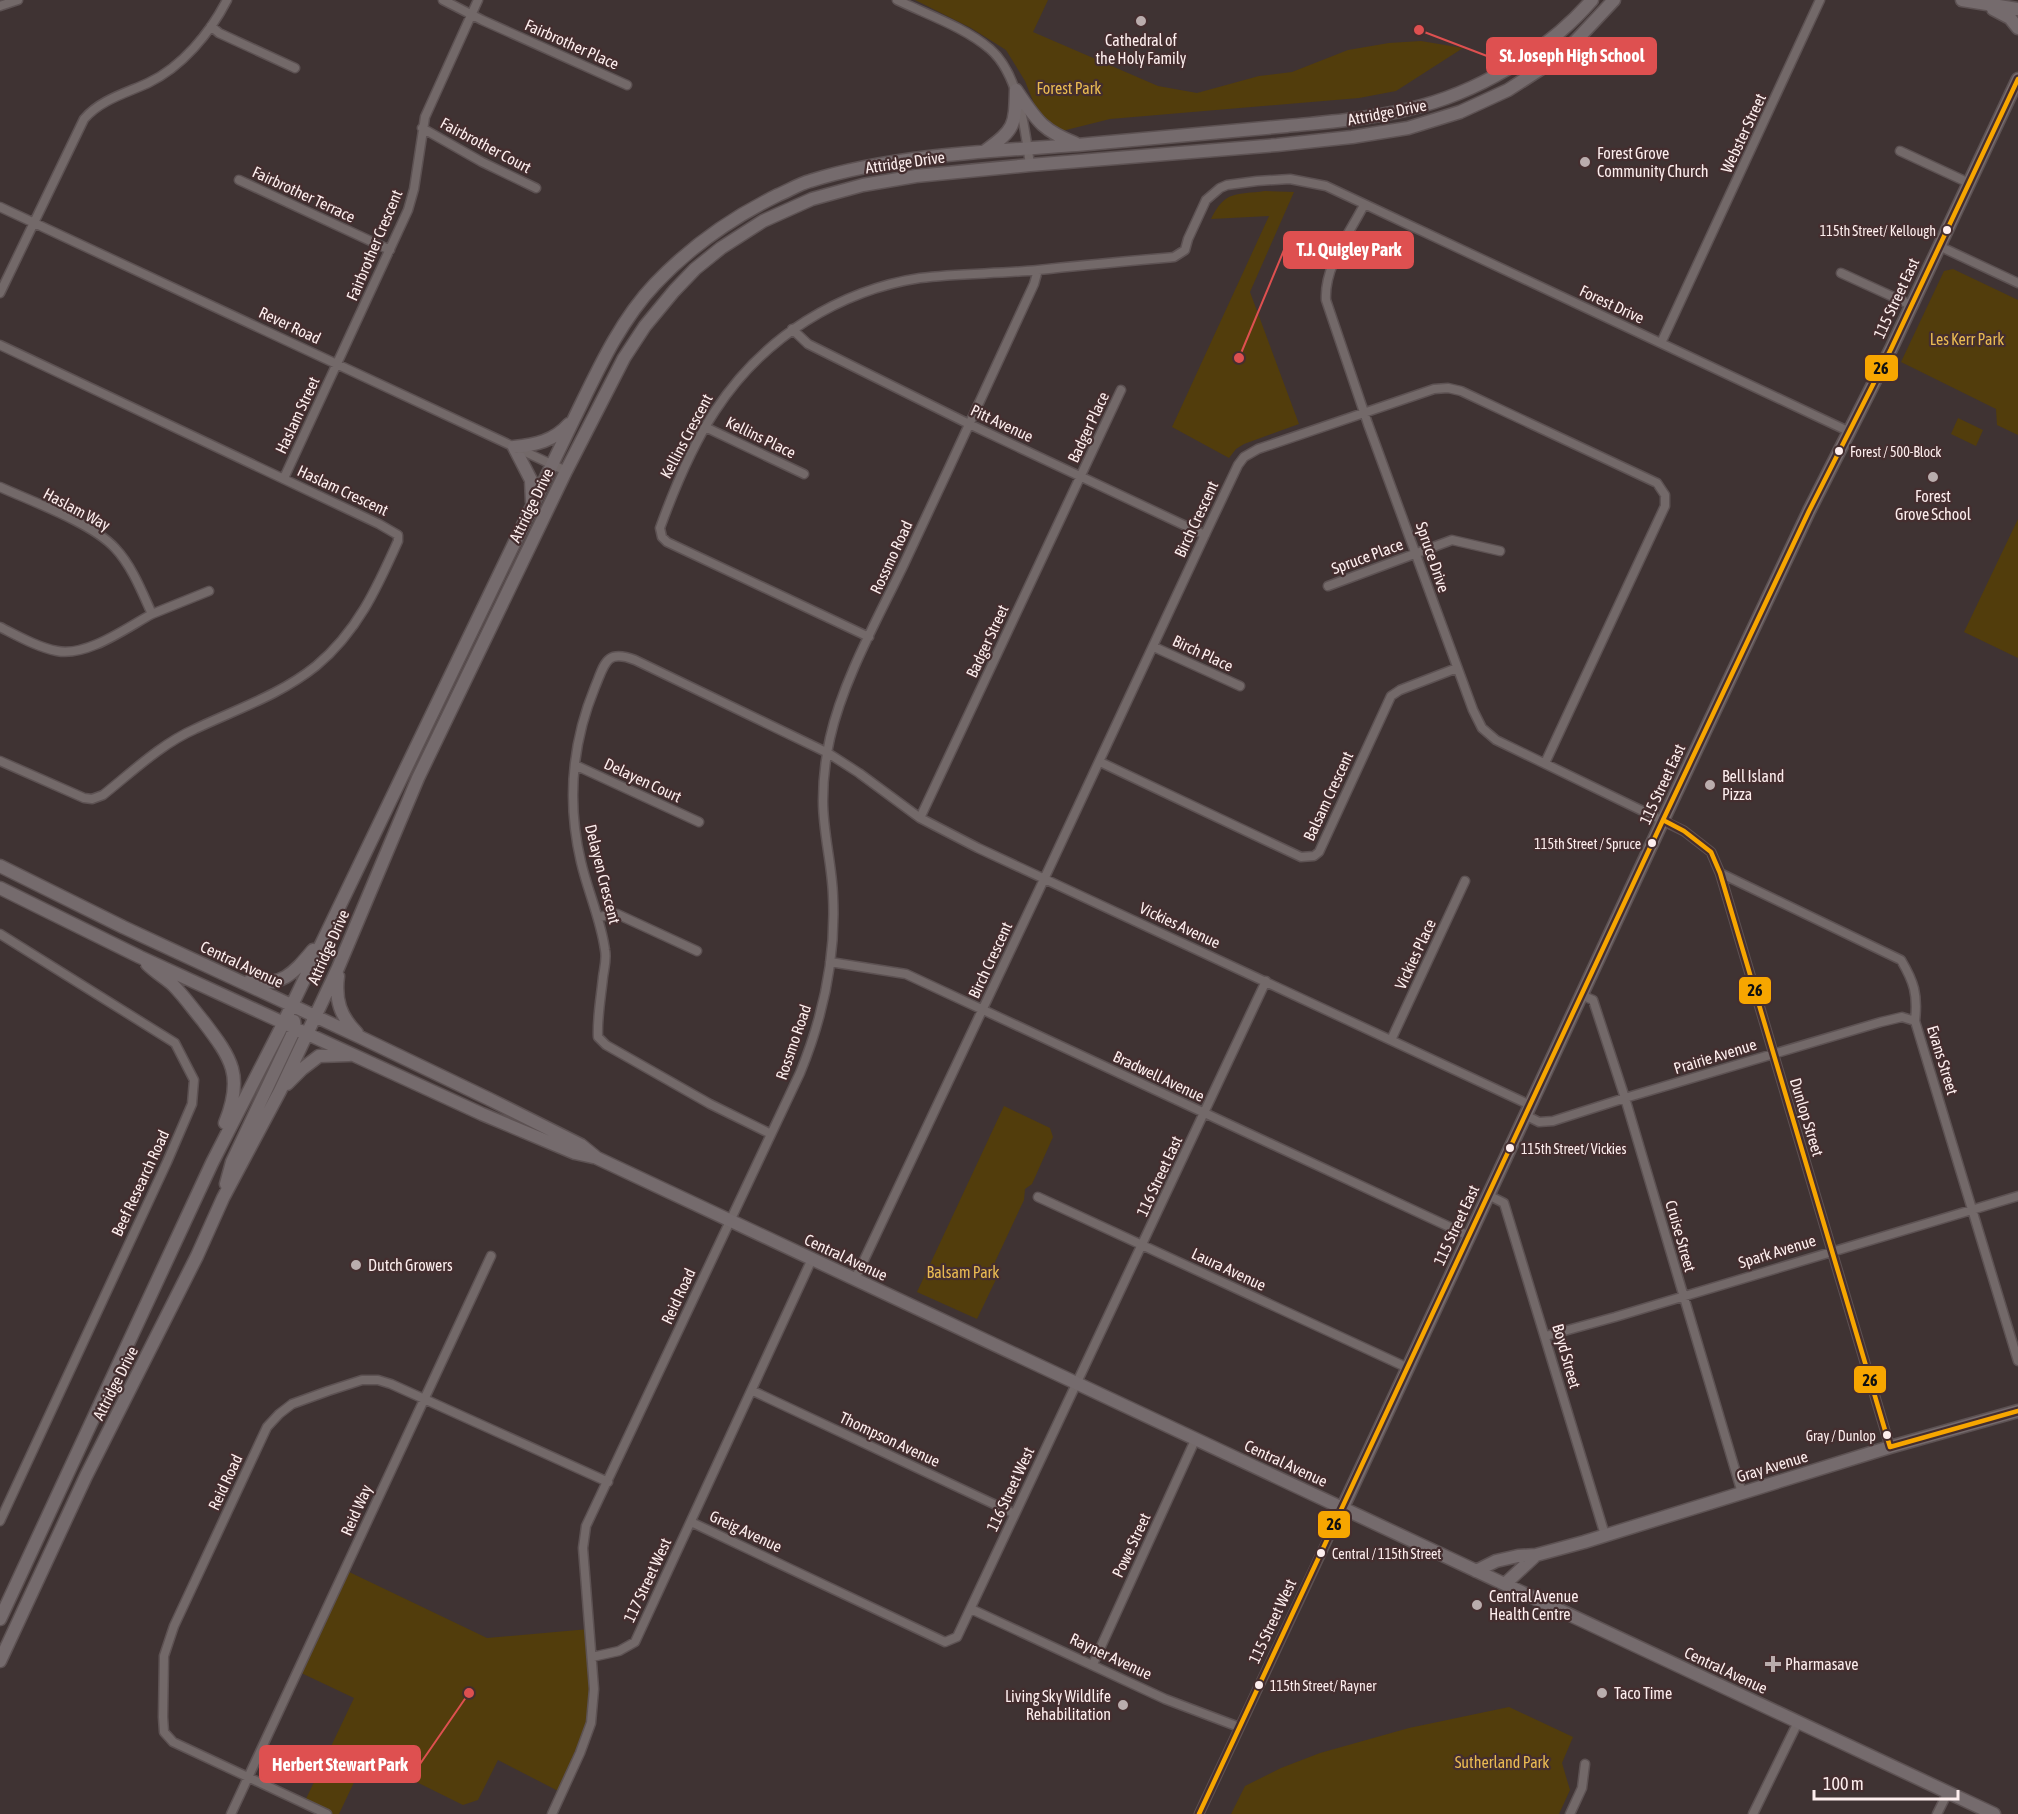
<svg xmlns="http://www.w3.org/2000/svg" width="2018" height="1814" font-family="'Asap Condensed',sans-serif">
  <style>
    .green { fill: #523d0c }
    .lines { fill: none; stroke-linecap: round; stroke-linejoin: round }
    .street-casing { stroke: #5d5253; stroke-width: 11 }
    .secondary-casing { stroke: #5d5253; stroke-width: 15 }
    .street { stroke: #736969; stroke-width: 8 }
    .secondary { stroke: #756b6d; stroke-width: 12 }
    .bus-1-casing { stroke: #442e2f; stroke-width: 9 }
    .bus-1 { stroke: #f7a600; stroke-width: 4.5 }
    .poi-dot { fill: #baadad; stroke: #442e2f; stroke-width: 2 }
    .bus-dot { fill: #fdeeee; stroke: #442e2f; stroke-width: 2 }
    .labels { text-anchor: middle; stroke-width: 4.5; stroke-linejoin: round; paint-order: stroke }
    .bus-label { font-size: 14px; fill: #fdeeee; stroke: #442e2f; text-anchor: start }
    .poi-label { font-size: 16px; fill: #fdeeee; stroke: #442e2f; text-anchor: start }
    .street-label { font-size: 16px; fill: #fdeeee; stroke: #442e2f }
    .park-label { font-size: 16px; fill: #eabb52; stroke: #442e2f }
    .leader { fill: none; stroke: #de5050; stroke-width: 2 }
    .callout-dot { fill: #de5050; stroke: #442e2f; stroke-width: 2 }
    .callout { fill: #de5050; stroke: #de5050; stroke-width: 2 }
    .callout-label { font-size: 18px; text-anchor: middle; font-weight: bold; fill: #fff }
    .line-badge { stroke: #442e2f; stroke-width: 2 }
    .pale-badge-label { font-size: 16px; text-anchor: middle; font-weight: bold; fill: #111 }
  </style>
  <rect width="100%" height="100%" fill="#3f3333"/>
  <path class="green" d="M915 0H1048L1033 32 1158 86 1197 93 1259 76 1292 72 1348 50 1389 43 1421 41 1463 48 1396 91 1359 98 1110 119 1062 131 1054 128 1037 111 1025 81 1006 50 971 28Z
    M1265 191 1294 192 1250 292 1299 424 1244 444 1236 449 1229 458 1172 427 1269 216 1211 219C1225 190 1236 195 1265 191Z
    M1953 269 2018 300V435L1997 425 1996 409 1901 362 1944 271Z
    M1958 418 1983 430 1976 446 1951 434Z
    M2018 519V658L1964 632Z
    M1004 1106 1050 1128 1053 1137 1032 1184 1025 1189 1024 1200 995 1262 1000 1271 977 1319 917 1292Z
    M345 1570 487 1638 589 1629 591 1723 562 1793 498 1760 478 1800 463 1805 366 1757 339 1814H327L304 1803 354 1698 297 1671Z
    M1509 1707 1573 1737 1562 1763 1570 1790 1559 1814H1231L1245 1786 1281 1768 1320 1753 1409 1728Z"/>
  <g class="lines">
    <g class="street-casing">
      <path id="street" d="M443 0 482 20 627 85
        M897 0C928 15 964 27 990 49 1019 74 1025 129 1030 165
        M0 6 18 0
        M211 26 219 33 295 68
        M422 128 482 162 536 188
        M1900 151 1969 183
        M239 180 390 250
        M1364 205C1349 234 1324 267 1326 300L1368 424 1473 710 1482 728 1496 740 1684 831 1711 852 1720 873 1890 1447
        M0 207 566 471
        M1939 246 2018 283
        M1841 273 1911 305
        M0 293 84 119C100 100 126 93 148 83 182 67 210 33 227 0
        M792 329 808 344 969 424 1205 535
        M1661 343 1820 0
        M0 345 379 524 398 535V541C377 588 357 632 316 666 280 695 237 709 195 729 161 744 132 772 103 795L92 799 84 798 0 761
        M705 427 804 474
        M284 478 408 210 414 189 425 117 478 0
        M0 487C33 502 92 523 115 548 132 566 142 592 152 614 126 628 87 657 57 651 37 647 18 636 0 627
        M1328 586 1452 540 1500 551
        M152 614 209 591
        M869 637 667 542 662 537 660 528C691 442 727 371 806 321 841 299 880 284 920 278 959 273 999 274 1038 270 1083 265 1129 261 1174 257L1185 250 1188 239 1206 200 1220 188 1227 185 1257 181 1290 179 1326 186 1848 431
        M1154 647 1240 686
        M1100 762 1301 857 1314 856 1319 852 1391 696 1400 690 1457 668
        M575 765 699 822
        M920 818 1121 390
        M1720 873 1901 960C1914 982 1918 994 1915 1021L2018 1361
        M598 917 617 914 697 951
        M0 934 175 1043 194 1080 192 1104 167 1162 0 1521
        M830 962 906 974 1469 1236
        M1581 995 1593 1000 1625 1098 1742 1493
        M1391 1040 1465 881
        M1525 1115 1539 1122 1553 1121 1625 1098 1881 1022 1902 1017 1915 1021
        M771 1134 710 1104 606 1045 598 1037C597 1017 601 997 603 977 604 969 607 959 605 950 601 920 588 892 581 862 567 803 572 743 595 687 605 663 606 649 635 660L828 753 859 773 920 818 978 848 1530 1105
        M1488 1195 1504 1203 1605 1535
        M1038 1197 1408 1368
        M855 1279 1039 890 1210 524 1238 465 1244 457 1258 449 1434 389 1448 388 1461 391 1657 483 1665 495V506L1545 763
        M1546 1336 1615 1317 2018 1196
        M753 1391 1015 1514
        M691 1522 945 1642 957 1637 1266 981
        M971 1609 1165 1699 1239 1727
        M592 1657 619 1651 635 1642 812 1259
        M1093 1664 1196 1438
        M231 1814 491 1256
        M327 1814 173 1742 164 1732 163 1717 164 1656 174 1626 267 1427 279 1414 292 1404 328 1391 362 1380H378L391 1384 608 1482
        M552 1814 580 1753 591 1723 594 1689 583 1548 586 1526 800 1073C823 1017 836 956 833 896 832 864 823 833 823 801 823 783 826 756 830 738 843 680 878 618 904 564 948 471 991 377 1034 284L1038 270
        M1199 1814 1343 1507
        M1570 1814 1582 1788 1585 1764
        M1753 1814 1798 1722
        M1937 1814 1948 1792"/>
    </g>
    <g class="secondary-casing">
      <path id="secondary" d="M1962 0 2018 9
        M1993 9 2010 18 2018 28
        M1016 90C1036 119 1041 130 1075 143
        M985 151C1015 129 1015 126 1016 90
        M532 502 531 480 514 447C535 445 554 441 569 424
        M0 866 123 927 362 1038 489 1099 581 1145 597 1158 1994 1814
        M0 888 140 957 482 1114 575 1153 593 1157
        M147 964C155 972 165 978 173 985 184 996 193 1009 203 1021 232 1059 244 1076 225 1123
        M338 976C335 1000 340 1016 357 1033
        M248 982C283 986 292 975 313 950
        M287 1084 302 1069 319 1056 349 1055
        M226 1184 232 1162 291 1037 295 1028 294 1021
        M1343 1507 1663 820 1809 511 1891 349 2018 79
        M1476 1571 1496 1561 1518 1556 1536 1555 1584 1542 1890 1447 2018 1411
        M1505 1584 1536 1555
        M0 1619 212 1163 279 1032 574 419C597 372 619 322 655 284 691 246 731 218 778 195 788 191 799 184 810 181 892 155 991 151 1077 145 1147 139 1217 132 1287 126 1328 122 1368 119 1409 109 1475 94 1547 52 1592 0
        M0 1661 86 1476 197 1256 223 1198 280 1091 338 968 418 778 566 471 624 358 645 326 674 291 695 269 721 248 763 221 812 199 863 185 916 176 1030 165 1277 145 1352 137 1408 128 1460 112 1508 90 1550 63 1570 47 1614 0"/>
    </g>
    <use href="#street" class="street"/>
    <use href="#secondary" class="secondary"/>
    <g class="bus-1-casing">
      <path id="bus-1" d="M1663 820 1684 831 1711 852 1720 873 1890 1447 2018 1411
        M1199 1814 1663 820 1809 511 1891 349 2018 79"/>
    </g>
    <use href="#bus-1" class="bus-1"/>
  </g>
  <g class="poi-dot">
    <circle cx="1141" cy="21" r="6"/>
    <circle cx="1585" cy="162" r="6"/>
    <circle cx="1933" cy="477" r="6"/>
    <circle cx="1710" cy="785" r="6"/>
    <circle cx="356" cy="1265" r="6"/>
    <circle cx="1477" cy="1605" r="6"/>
    <path d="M1770 1655h6v6h6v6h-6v6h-6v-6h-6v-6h6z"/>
    <circle cx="1602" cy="1693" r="6"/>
    <circle cx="1123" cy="1705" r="6"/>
  </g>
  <g class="bus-dot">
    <circle cx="1947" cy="230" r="5"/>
    <circle cx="1839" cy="451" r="5"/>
    <circle cx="1652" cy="843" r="5"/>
    <circle cx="1510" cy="1148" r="5"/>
    <circle cx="1887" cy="1435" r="5"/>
    <circle cx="1321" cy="1553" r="5"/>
    <circle cx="1259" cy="1685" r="5"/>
  </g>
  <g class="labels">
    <g class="bus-label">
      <text x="1936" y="236" text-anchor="end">115th Street/ Kellough</text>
      <text x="1850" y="457">Forest / 500-Block</text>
      <text x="1641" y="849" text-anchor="end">115th Street / Spruce</text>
      <text x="1521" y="1154">115th Street/ Vickies</text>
      <text x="1876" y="1441" text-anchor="end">Gray / Dunlop</text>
      <text x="1332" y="1559">Central / 115th Street</text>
      <text x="1270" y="1691">115th Street/ Rayner</text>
    </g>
    <g class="poi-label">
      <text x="1141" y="46" text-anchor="middle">Cathedral of<tspan x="1141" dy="18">the Holy Family</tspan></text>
      <text x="1597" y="159">Forest Grove<tspan x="1597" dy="18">Community Church</tspan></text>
      <text x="1933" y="502" text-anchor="middle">Forest<tspan x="1933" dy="18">Grove School</tspan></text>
      <text x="1722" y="782">Bell Island<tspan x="1722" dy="18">Pizza</tspan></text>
      <text x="368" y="1271">Dutch Growers</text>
      <text x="1489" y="1602">Central Avenue<tspan x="1489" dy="18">Health Centre</tspan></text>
      <text x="1785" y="1670">Pharmasave</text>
      <text x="1614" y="1699">Taco Time</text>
      <text x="1111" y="1702" text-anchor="end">Living Sky Wildlife<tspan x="1111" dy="18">Rehabilitation</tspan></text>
    </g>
    <g class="street-label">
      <text transform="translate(572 44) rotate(24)" y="6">Fairbrother Place</text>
      <text transform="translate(1387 112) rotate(-11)" y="6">Attridge Drive</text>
      <text transform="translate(1743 133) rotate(-65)" y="6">Webster Street</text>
      <text transform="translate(486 145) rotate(28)" y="6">Fairbrother Court</text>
      <text transform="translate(905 162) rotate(-8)" y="6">Attridge Drive</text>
      <text transform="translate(304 194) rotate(25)" y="6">Fairbrother Terrace</text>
      <text transform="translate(374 245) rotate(-67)" y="6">Fairbrother Crescent</text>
      <text transform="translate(1896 298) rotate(-65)" y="6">115 Street East</text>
      <text transform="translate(1612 304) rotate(25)" y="6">Forest Drive</text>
      <text transform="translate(290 325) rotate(25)" y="6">Rever Road</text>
      <text transform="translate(297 415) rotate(-65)" y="6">Haslam Street</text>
      <text transform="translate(1002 423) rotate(25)" y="6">Pitt Avenue</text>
      <text transform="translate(1088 427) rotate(-65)" y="6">Badger Place</text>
      <text transform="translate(686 436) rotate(-62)" y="6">Kellins Crescent</text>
      <text transform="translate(761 437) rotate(26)" y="6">Kellins Place</text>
      <text transform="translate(343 490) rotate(25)" y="6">Haslam Crescent</text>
      <text transform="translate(531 505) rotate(-64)" y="6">Attridge Drive</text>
      <text transform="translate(77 509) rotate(28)" y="6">Haslam Way</text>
      <text transform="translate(1196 519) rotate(-65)" y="6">Birch Crescent</text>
      <text transform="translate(1367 556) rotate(-20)" y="6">Spruce Place</text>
      <text transform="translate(891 557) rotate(-65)" y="6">Rossmo Road</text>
      <text transform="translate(1433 557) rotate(71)" y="6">Spruce Drive</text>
      <text transform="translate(987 641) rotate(-65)" y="6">Badger Street</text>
      <text transform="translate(1203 653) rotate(25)" y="6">Birch Place</text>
      <text transform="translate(643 780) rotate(25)" y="6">Delayen Court</text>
      <text transform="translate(1662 784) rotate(-65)" y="6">115 Street East</text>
      <text transform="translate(1328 796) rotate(-65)" y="6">Balsam Crescent</text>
      <text transform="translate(603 874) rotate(76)" y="6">Delayen Crescent</text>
      <text transform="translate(1180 925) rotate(25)" y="6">Vickies Avenue</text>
      <text transform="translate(328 947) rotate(-66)" y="6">Attridge Drive</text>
      <text transform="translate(1415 954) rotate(-65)" y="6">Vickies Place</text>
      <text transform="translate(990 960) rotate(-65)" y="6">Birch Crescent</text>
      <text transform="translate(242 964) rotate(25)" y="6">Central Avenue</text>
      <text transform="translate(793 1042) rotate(-71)" y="6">Rossmo Road</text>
      <text transform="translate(1715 1056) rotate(-17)" y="6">Prairie Avenue</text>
      <text transform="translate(1943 1060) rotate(73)" y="6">Evans Street</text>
      <text transform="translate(1159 1076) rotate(25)" y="6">Bradwell Avenue</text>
      <text transform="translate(1807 1117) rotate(73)" y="6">Dunlop Street</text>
      <text transform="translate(1159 1176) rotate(-65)" y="6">116 Street East</text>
      <text transform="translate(140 1183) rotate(-65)" y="6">Beef Research Road</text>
      <text transform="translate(1456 1225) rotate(-65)" y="6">115 Street East</text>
      <text transform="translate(1681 1236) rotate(74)" y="6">Cruise Street</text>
      <text transform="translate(1777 1251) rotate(-17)" y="6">Spark Avenue</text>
      <text transform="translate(846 1257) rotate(25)" y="6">Central Avenue</text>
      <text transform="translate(1229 1269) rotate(25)" y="6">Laura Avenue</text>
      <text transform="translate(678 1296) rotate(-65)" y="6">Reid Road</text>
      <text transform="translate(1567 1356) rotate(74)" y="6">Boyd Street</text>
      <text transform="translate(115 1383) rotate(-63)" y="6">Attridge Drive</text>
      <text transform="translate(890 1439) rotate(25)" y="6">Thompson Avenue</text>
      <text transform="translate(1286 1463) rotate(25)" y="6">Central Avenue</text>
      <text transform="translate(1772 1466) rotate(-17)" y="6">Gray Avenue</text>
      <text transform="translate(225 1482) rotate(-65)" y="6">Reid Road</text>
      <text transform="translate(1010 1489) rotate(-65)" y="6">116 Street West</text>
      <text transform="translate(356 1510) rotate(-66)" y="6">Reid Way</text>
      <text transform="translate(746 1531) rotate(25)" y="6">Greig Avenue</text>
      <text transform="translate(1131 1545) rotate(-65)" y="6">Powe Street</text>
      <text transform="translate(647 1580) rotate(-65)" y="6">117 Street West</text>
      <text transform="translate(1272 1621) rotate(-65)" y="6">115 Street West</text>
      <text transform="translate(1111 1656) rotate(25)" y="6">Rayner Avenue</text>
      <text transform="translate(1726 1670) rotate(25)" y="6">Central Avenue</text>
    </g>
    <g class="park-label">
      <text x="1069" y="94">Forest Park</text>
      <text x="1967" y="345">Les Kerr Park</text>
      <text x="963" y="1278">Balsam Park</text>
      <text x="1502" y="1768">Sutherland Park</text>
    </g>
  </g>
  <path class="leader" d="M1419 30L1487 56M1239 358L1284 250M469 1693L420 1764"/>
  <g class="callout-dot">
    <circle cx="1419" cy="30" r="6"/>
    <circle cx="1239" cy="358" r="6"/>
    <circle cx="469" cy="1693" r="6"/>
  </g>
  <g class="callout">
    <rect x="1487" y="38" width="169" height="36" rx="6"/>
    <rect x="1284" y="232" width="129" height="36" rx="6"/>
    <rect x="260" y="1746" width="160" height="36" rx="6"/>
  </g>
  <g class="callout-label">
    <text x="1572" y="62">St. Joseph High School</text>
    <text x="1349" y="256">T.J. Quigley Park</text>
    <text x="340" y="1771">Herbert Stewart Park</text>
  </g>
  <g class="line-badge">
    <rect x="1864" y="354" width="35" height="28" rx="6" fill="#f7a600"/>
    <rect x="1738" y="976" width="34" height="29" rx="6" fill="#f7a600"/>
    <rect x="1853" y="1365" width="34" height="29" rx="6" fill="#f7a600"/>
    <rect x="1317" y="1510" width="34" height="29" rx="6" fill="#f7a600"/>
  </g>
  <g class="pale-badge-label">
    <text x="1881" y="374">26</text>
    <text x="1755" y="996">26</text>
    <text x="1870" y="1386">26</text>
    <text x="1334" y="1530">26</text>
  </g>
  <path d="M1814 1790v9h144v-9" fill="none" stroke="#fdeeee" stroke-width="3"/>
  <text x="1823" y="1790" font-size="18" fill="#fdeeee" stroke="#442e2f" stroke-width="4.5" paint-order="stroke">100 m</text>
</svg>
